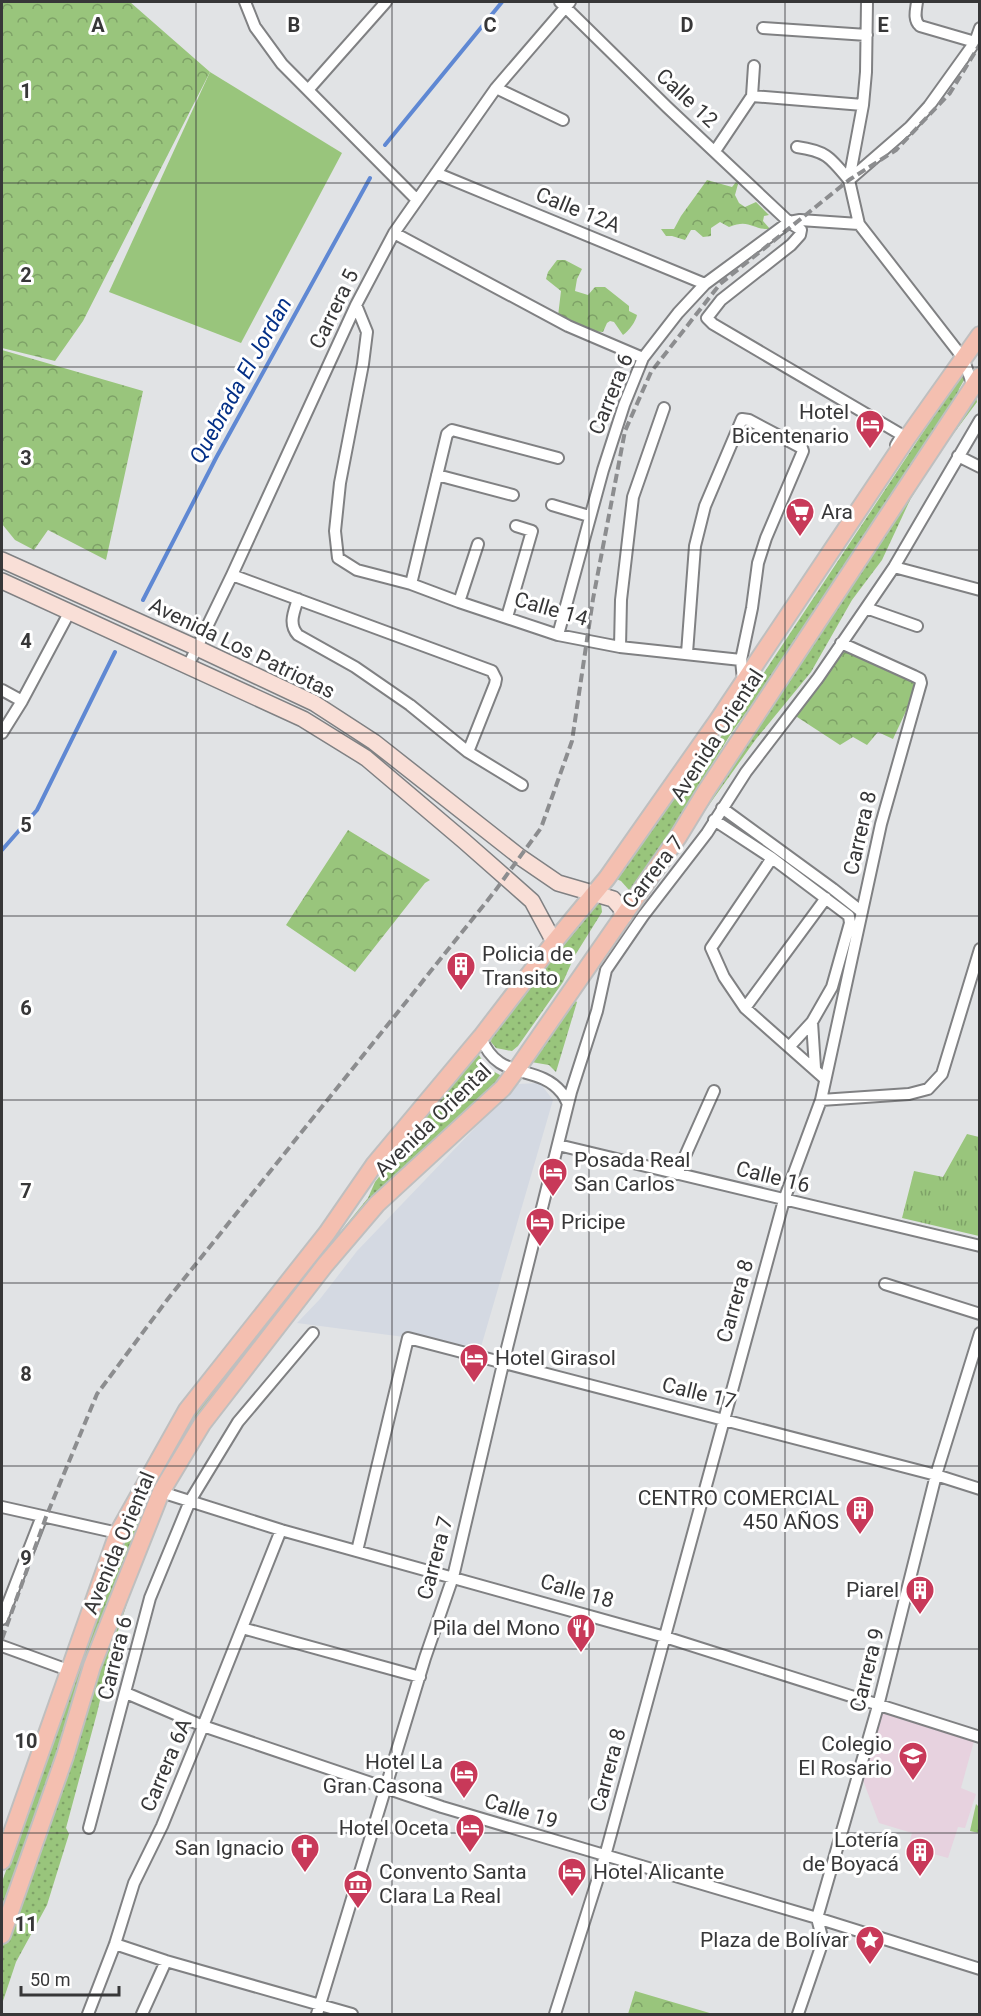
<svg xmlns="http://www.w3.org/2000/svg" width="981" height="2016" font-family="Roboto,sans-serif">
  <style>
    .built { fill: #d4d9e2 }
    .education { fill: #e7d2df }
    .grass { fill: url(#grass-tufts) }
    .forest { fill: url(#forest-crowns) }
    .garden { fill: url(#garden-dots) }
    .pitch { fill: #99c57c }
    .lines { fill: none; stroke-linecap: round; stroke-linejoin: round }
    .stream { stroke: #5f88d3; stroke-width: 4 }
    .street-casing { stroke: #808183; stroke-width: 14 }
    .secondary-casing { stroke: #808183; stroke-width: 18 }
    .primary-casing { stroke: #bfbfbf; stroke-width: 20 }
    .street { stroke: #fff; stroke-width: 10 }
    .secondary { stroke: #f9dfd7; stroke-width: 15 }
    .primary { stroke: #f4bfb0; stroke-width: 16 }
    .rail { stroke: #8c8d8f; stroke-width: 4; stroke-dasharray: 9 4.5; stroke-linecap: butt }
    .grid { fill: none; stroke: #373738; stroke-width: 1.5; stroke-opacity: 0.55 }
    .labels { text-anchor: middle; stroke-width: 6; stroke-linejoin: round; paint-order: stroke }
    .street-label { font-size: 21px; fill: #373738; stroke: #fff }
    .poi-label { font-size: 21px; fill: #373738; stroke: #fff; text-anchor: end }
    .water-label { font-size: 22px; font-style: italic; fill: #043087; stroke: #fff }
    .grid-label { font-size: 20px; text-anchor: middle; font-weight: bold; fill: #373738; stroke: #fff; stroke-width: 6; stroke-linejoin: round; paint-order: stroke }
  </style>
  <defs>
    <pattern id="grass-tufts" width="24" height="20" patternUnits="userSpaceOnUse" patternTransform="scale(1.5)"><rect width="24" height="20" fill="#99c57c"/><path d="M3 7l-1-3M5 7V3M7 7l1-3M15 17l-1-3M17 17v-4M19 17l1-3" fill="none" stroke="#7ea167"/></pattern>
    <pattern id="forest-crowns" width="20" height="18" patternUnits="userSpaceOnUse" patternTransform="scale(1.5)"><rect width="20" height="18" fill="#99c57c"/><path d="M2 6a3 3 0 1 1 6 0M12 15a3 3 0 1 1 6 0" fill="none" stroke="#7ea167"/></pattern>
    <pattern id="garden-dots" width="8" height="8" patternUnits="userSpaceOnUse" patternTransform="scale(1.5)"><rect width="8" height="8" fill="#99c57c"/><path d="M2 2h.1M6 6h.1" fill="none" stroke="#7ea167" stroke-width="1.8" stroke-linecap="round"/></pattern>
  </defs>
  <rect width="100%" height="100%" fill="#e1e3e5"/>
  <path class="built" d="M540 1083 553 1100 481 1347 297 1323 320 1299 357 1251 517 1084Z"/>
  <path class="education" d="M881 1712 974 1741 961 1788 976 1794 965 1828 958 1827 948 1858 908 1847 912 1833 879 1823 861 1775Z"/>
  <path class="grass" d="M967 1134 979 1137V1236L902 1218 914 1171 943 1177Z"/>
  <path class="forest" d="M2 2H130L210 72 83 321 55 361 2 348Z
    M707 180 732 187 736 182 738 184 735 195 739 203 745 207 756 202 769 215 764 216 763 221 770 229C752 230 750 218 729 227L720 222 711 228V236L703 237 695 230H691L685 240 672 236H666L661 229H674L681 216Z
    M557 260H565L582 269 577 279 575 291 588 295 595 287H605L629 306V311L637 315C636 321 629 331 623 335L614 322 610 321 607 323 603 332 591 331 558 316 561 291 546 279 548 272Z
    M2 350 143 391 106 560 48 530 34 550 15 540 2 524Z
    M841 645 920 681 893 739 878 732 867 745 853 737 840 745 791 713Z
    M348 830 430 880 425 883 355 972 286 925Z
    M976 1804 979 1807V1833L970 1831Z
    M635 1991 713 2014H628Z"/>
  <path class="garden" d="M963 372 967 375 959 389 958 396 783 662 732 732 642 877 633 889 629 890 621 881 614 878 728 727Z
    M976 397 977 402 939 453 910 500 882 560 852 600 811 672 756 739 639 903Z
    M596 901 601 904 602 912 574 957 563 982 518 1046 512 1051 496 1048 491 1042 492 1033Z
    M574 1000 577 1002 556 1072 549 1065 531 1062Z
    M476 1054 479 1055 487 1068 500 1075V1080L343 1234 342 1230 368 1198 375 1182Z
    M325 1243V1255L296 1289 202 1413 145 1513 110 1598 2 1914V1882L102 1595 139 1508 197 1408Z
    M161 1505 164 1507 140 1564 112 1649 97 1713 66 1828 69 1834 47 1905 16 1962 2 2004V1949L76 1731Z"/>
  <path class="pitch" d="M210 72 342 153 241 343 109 292Z"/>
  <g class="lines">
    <path class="stream" d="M385 145 502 2
      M143 600 216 458 370 178
      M2 850 37 810 115 652"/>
    <g class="street-casing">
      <path id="street" d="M245 2 255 27 282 64 416 199
        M560 2 667 107 789 222 801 230 800 235 791 245 721 300 707 318 713 324 902 435 896 445
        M867 2 866 72 863 105 849 180 859 224 963 358 973 386
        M917 2C916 10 913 20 920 26L975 42
        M763 28 867 35
        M496 88 563 120
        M308 90 386 2
        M752 96 863 105
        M752 96 754 66
        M797 147C826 151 830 157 849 180L910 127 929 106 975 42 980 28
        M715 151 752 96
        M436 173 705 284
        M394 233 568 326 643 358
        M356 305 367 332 363 364 340 483 335 531 338 558 357 570 411 584 459 602 558 635 620 647 741 660 743 680
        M958 456 980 467
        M437 475 513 495
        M552 505 589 516
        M894 567 980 590
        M232 575 492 671 496 679 495 684 468 752 522 785
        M411 584 447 434 452 430 558 458
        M298 599C294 612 288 624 298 635L355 667 410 705 468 752
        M459 602 478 544
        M866 608 917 626
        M507 617 532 531 516 526
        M558 635 603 470 624 405 643 358 678 313 705 284 789 222 800 220 859 224
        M620 647 621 600 633 497 664 408
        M687 653 695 546 705 506 742 419 749 420 802 448 803 451 766 538 758 563 752 608 741 660
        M188 666 232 575 356 305 394 233 496 88 570 2
        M2 690 22 701
        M2 733 22 701 69 613
        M722 808 833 889 862 912
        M714 820 772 858 849 916 850 923 832 987 812 1022 790 1046
        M772 858 711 948 724 977 745 1008 824 1078
        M745 1008 826 898
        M812 1022 815 1068
        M481 1037C497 1082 537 1063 561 1092 564 1095 566 1100 568 1104
        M821 1100 909 1094 928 1089 942 1074 980 949
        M558 1145 980 1246
        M677 1174 714 1091
        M885 1284 980 1314
        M161 1492 281 1530 665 1637 980 1737
        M2 1507 118 1533
        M357 1551 408 1338 936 1475 980 1489
        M2 1619 42 1516
        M242 1628 420 1677
        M2 1646 68 1670
        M126 1693 203 1726 442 1807 817 1918 980 1969
        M89 1828 150 1598 190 1501 238 1422 313 1333
        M115 1944 166 1961 352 2014
        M88 2014 115 1944 134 1883 162 1826 203 1726 281 1530
        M142 2014 166 1961
        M317 2014 425 1658 453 1577 503 1364 571 1092 597 1011 606 970 643 916 707 833 746 772 818 678 866 608 894 567 980 420
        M555 2014 605 1856 784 1200 821 1100 881 824 921 683 920 679 914 676 841 643
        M798 2014 823 1941 817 1918 878 1706 936 1475 980 1333"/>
    </g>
    <g class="secondary-casing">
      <path id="secondary" d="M2 560 195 647 314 703 374 742 520 857 558 883 613 899 620 907 624 916
        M2 581 303 719 366 758 464 841 532 901 554 942"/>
    </g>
    <g class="primary-casing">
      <path id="primary" d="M2 1861 118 1533 187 1410 327 1233 374 1165 481 1037 554 942 607 878 718 720 907 438 980 335
        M2 1935 65 1756 92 1666 161 1492 202 1424 325 1265 377 1204 503 1088 517 1069 678 837 706 791 980 376"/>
    </g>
    <use href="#street" class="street"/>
    <use href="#secondary" class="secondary"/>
    <use href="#primary" class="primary"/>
    <path class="rail" d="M2 1639 46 1517 97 1394 167 1300 495 891 541 828 572 741 593 599 625 431 651 372 720 284 849 180 896 150 950 93 980 44"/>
  </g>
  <path class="grid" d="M196 2V2014M392 2V2014M589 2V2014M785 2V2014M2 183H980M2 367H980M2 550H980M2 733H980M2 916H980M2 1100H980M2 1283H980M2 1466H980M2 1649H980M2 1833H980"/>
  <defs>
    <g id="hotel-pin" transform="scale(1.5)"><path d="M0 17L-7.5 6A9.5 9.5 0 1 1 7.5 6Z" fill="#c83959" stroke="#fff"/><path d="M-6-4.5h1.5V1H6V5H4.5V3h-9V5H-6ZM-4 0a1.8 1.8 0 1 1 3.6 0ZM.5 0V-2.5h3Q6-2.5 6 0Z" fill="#fff"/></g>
    <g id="supermarket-pin" transform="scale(1.5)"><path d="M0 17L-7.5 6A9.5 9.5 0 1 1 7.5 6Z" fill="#c83959" stroke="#fff"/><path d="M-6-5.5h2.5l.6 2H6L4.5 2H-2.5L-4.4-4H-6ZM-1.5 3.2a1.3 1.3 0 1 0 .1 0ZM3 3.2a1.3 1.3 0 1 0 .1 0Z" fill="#fff"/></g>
    <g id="building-pin" transform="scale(1.5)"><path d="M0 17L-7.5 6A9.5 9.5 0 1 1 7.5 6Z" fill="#c83959" stroke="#fff"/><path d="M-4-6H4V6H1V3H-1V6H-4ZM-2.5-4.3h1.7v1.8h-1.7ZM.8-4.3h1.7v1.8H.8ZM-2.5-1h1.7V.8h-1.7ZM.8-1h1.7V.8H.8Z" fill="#fff"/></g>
    <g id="restaurant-pin" transform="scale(1.5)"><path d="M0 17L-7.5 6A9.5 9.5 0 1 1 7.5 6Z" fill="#c83959" stroke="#fff"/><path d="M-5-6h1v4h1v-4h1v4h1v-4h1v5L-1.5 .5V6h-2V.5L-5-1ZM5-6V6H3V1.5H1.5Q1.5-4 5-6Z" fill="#fff"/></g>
    <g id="school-pin" transform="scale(1.5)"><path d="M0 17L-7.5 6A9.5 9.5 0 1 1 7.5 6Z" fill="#c83959" stroke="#fff"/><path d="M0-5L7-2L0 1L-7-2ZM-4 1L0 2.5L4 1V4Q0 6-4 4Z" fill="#fff"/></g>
    <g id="church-pin" transform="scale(1.5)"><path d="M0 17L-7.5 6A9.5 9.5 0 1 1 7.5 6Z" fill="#c83959" stroke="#fff"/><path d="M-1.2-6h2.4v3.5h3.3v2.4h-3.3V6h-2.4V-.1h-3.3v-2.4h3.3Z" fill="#fff"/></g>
    <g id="museum-pin" transform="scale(1.5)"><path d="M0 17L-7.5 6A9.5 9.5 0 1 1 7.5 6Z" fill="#c83959" stroke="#fff"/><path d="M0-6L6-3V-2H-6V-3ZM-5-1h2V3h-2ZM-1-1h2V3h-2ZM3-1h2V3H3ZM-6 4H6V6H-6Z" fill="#fff"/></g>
    <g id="sight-pin" transform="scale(1.5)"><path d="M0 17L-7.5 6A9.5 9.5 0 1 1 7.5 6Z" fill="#c83959" stroke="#fff"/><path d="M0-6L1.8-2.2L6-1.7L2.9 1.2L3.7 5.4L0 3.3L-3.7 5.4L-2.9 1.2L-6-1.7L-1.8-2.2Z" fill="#fff"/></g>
  </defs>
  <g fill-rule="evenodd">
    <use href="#hotel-pin" x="870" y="424"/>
    <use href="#supermarket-pin" x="800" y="512"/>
    <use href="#building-pin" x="461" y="966"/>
    <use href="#hotel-pin" x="553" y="1172"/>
    <use href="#hotel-pin" x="540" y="1222"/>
    <use href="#hotel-pin" x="474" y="1358"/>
    <use href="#building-pin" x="860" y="1510"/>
    <use href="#building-pin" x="920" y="1590"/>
    <use href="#restaurant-pin" x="581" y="1628"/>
    <use href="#school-pin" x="913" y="1756"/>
    <use href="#hotel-pin" x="464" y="1774"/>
    <use href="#hotel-pin" x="470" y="1828"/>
    <use href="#church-pin" x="305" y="1848"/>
    <use href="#building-pin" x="920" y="1852"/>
    <use href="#hotel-pin" x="572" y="1872"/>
    <use href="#museum-pin" x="358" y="1884"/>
    <use href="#sight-pin" x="870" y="1940"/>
  </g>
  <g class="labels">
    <g class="street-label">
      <text transform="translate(687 98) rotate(43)" y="7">Calle 12</text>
      <text transform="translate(578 210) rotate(22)" y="7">Calle 12A</text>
      <text transform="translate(334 309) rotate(-64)" y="7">Carrera 5</text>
      <text transform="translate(611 394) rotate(-68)" y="7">Carrera 6</text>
      <text transform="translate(551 609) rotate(16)" y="7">Calle 14</text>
      <text transform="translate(242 648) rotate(26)" y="7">Avenida Los Patriotas</text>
      <text transform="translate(717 735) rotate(-57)" y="7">Avenida Oriental</text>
      <text transform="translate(860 833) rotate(-77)" y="7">Carrera 8</text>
      <text transform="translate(653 872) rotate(-52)" y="7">Carrera 7</text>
      <text transform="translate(433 1120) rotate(-44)" y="7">Avenida Oriental</text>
      <text transform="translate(773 1177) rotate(14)" y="7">Calle 16</text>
      <text transform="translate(735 1301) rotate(-74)" y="7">Carrera 8</text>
      <text transform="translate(699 1393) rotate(14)" y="7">Calle 17</text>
      <text transform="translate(119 1543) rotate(-67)" y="7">Avenida Oriental</text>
      <text transform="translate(435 1558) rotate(-75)" y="7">Carrera 7</text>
      <text transform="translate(577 1591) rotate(16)" y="7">Calle 18</text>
      <text transform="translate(115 1658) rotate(-76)" y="7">Carrera 6</text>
      <text transform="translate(867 1670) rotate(-76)" y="7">Carrera 9</text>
      <text transform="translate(166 1765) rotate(-67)" y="7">Carrera 6A</text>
      <text transform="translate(608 1770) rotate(-75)" y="7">Carrera 8</text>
      <text transform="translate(521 1811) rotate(17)" y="7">Calle 19</text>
    </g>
    <g class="poi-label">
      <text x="849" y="419">Hotel<tspan x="849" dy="24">Bicentenario</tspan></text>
      <text x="821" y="519" text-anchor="start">Ara</text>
      <text x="482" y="961" text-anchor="start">Policia de<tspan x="482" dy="24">Transito</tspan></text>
      <text x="574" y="1167" text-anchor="start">Posada Real<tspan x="574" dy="24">San Carlos</tspan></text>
      <text x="561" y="1229" text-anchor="start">Pricipe</text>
      <text x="495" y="1365" text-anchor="start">Hotel Girasol</text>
      <text x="839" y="1505">CENTRO COMERCIAL<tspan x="839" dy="24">450 AÑOS</tspan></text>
      <text x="899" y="1597">Piarel</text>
      <text x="560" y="1635">Pila del Mono</text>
      <text x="892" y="1751">Colegio<tspan x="892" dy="24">El Rosario</tspan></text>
      <text x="443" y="1769">Hotel La<tspan x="443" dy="24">Gran Casona</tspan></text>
      <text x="449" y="1835">Hotel Oceta</text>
      <text x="899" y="1847">Lotería<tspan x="899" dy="24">de Boyacá</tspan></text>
      <text x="284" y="1855">San Ignacio</text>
      <text x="379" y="1879" text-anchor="start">Convento Santa<tspan x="379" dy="24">Clara La Real</tspan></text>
      <text x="593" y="1879" text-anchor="start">Hotel Alicante</text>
      <text x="849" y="1947">Plaza de Bolívar</text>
    </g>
    <g class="water-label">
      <text transform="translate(240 380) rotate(-61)" y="8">Quebrada El Jordan</text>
    </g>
  </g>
  <g class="grid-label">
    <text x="98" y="32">A</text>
    <text x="294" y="32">B</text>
    <text x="490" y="32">C</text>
    <text x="687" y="32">D</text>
    <text x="883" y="32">E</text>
    <text x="26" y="98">1</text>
    <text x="26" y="282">2</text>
    <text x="26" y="465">3</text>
    <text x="26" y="648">4</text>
    <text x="26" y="832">5</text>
    <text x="26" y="1015">6</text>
    <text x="26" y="1198">7</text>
    <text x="26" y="1381">8</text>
    <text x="26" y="1565">9</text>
    <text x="26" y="1748">10</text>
    <text x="26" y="1931">11</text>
  </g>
  <rect width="981" height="2016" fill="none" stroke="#373738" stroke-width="6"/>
  <path d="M21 1986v9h98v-9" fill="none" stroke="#373738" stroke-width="3"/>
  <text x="30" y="1986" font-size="18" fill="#373738" stroke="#ffffff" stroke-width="4.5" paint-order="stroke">50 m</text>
</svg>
